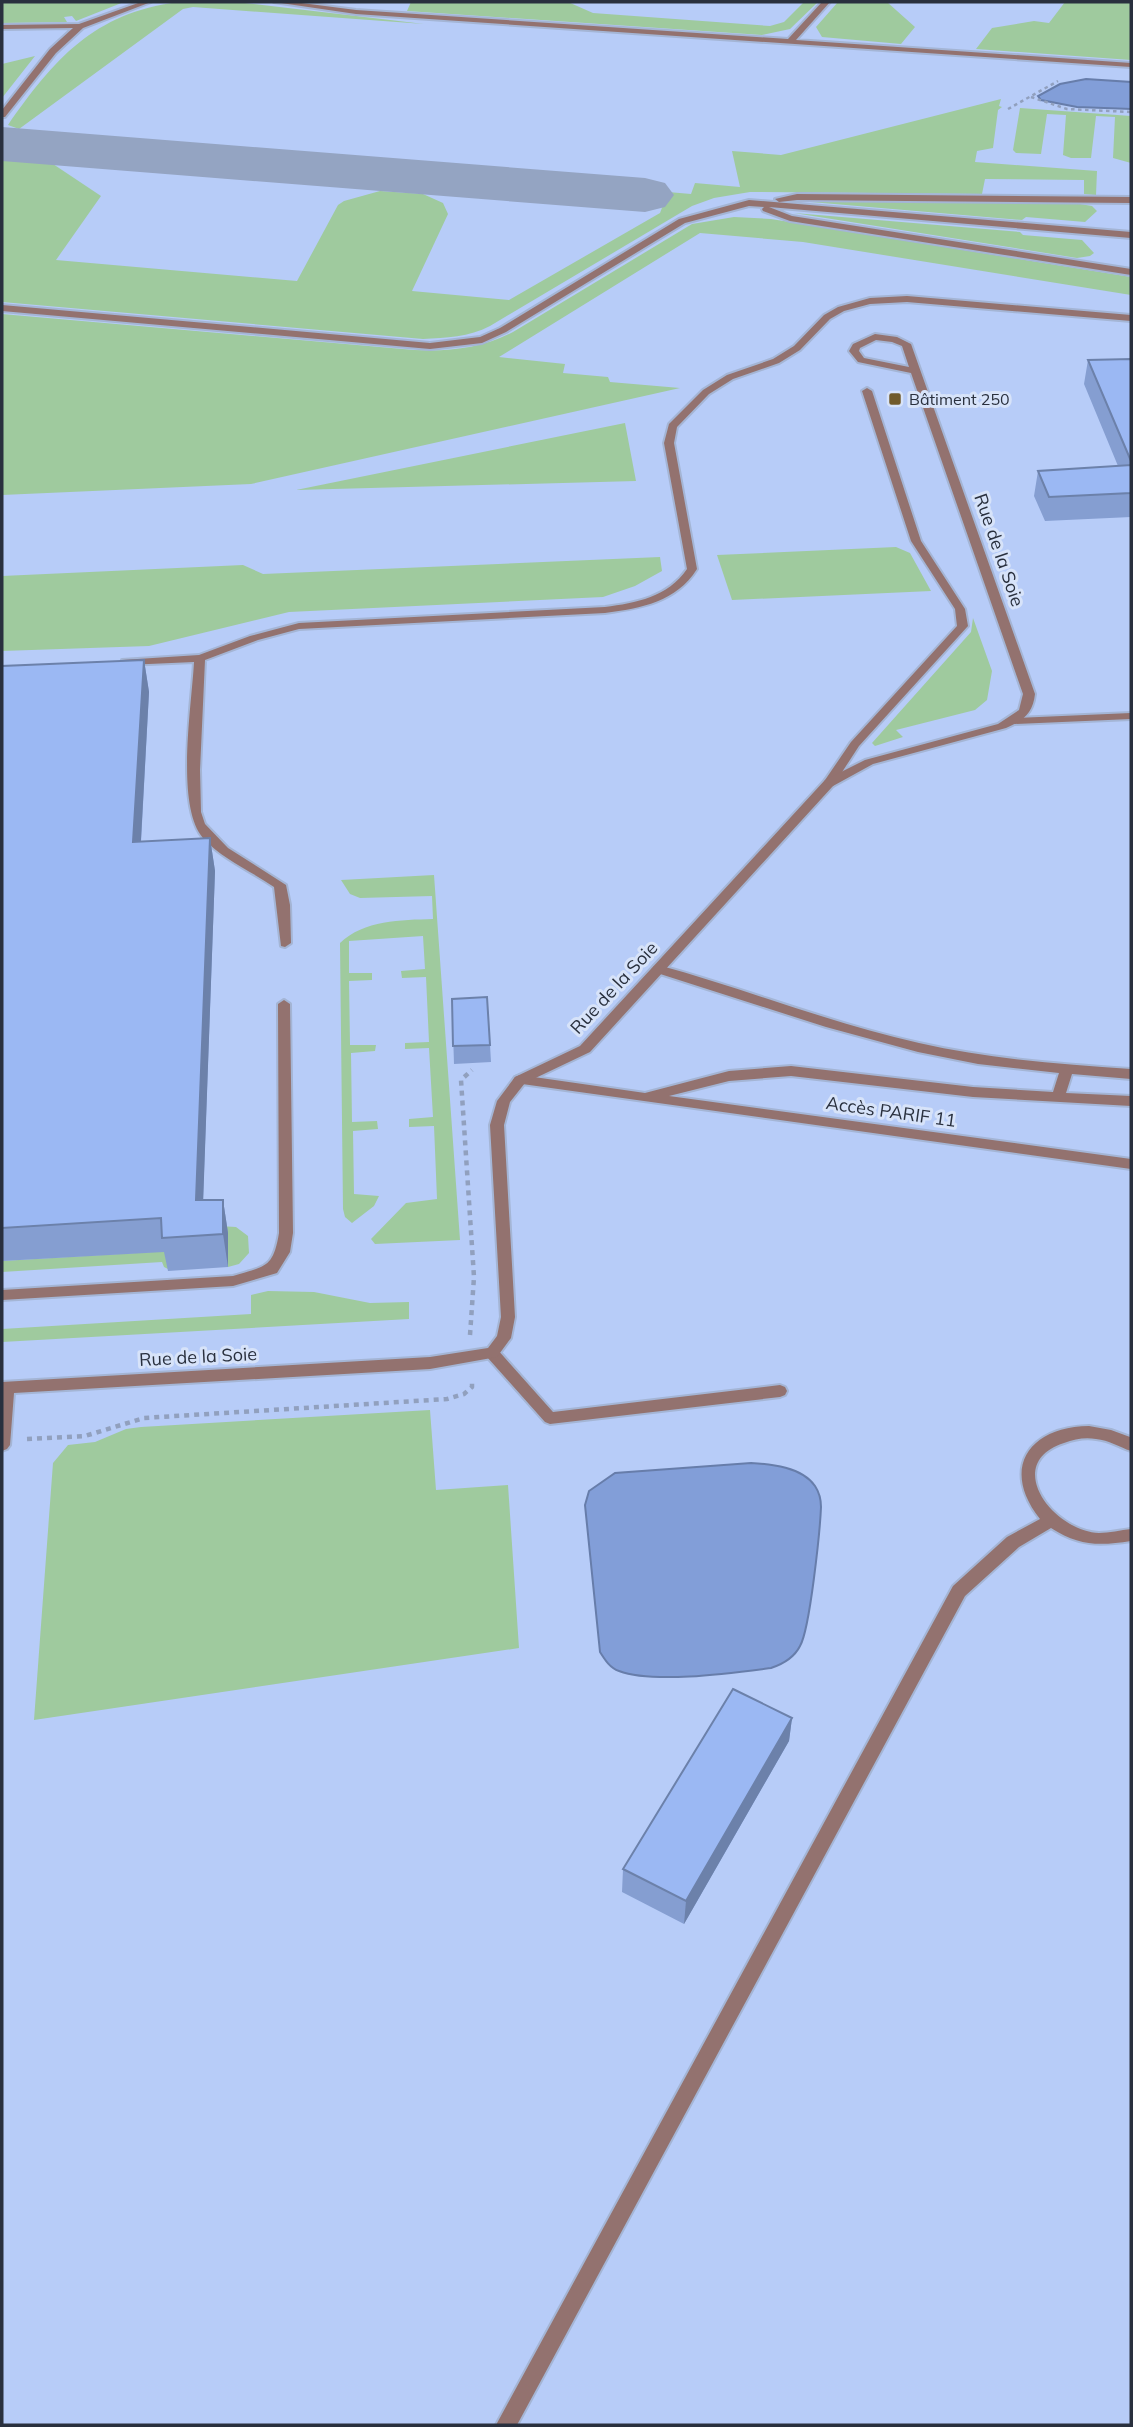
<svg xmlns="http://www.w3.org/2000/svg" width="1133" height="2427" font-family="Mulish,sans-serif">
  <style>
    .built { fill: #b7ccf8 }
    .green { fill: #9fca9e }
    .water { fill: #829ed8; stroke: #677daa; stroke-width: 2 }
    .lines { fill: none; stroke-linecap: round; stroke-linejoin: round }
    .taxiway { fill: #94a4c2; fill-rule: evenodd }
    .service-casing { stroke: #a4b5d5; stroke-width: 4 }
    .minor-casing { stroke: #a4b5d5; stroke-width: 4 }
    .path-far1 { stroke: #91a0be; stroke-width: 2.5; stroke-dasharray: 3.5 3.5; stroke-linecap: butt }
    .path { stroke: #91a0be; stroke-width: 4.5; stroke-dasharray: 5 5; stroke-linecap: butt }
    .service { fill: #93726f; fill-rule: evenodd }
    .minor { fill: #93726f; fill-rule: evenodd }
    .wall { fill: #859ed1 }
    .shaded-wall { fill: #6c81aa }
    .building { fill: #9bb8f3; stroke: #6c81aa; stroke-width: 2 }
    .poi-dot { fill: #715a2a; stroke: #d7e3f9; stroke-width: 2.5 }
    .labels { text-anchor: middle; stroke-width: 6; stroke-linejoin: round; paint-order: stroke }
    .far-poi-label { font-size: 16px; fill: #29303e; stroke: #d7e3f9; text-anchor: start }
    .street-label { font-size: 18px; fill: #29303e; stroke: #d7e3f9 }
  </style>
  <rect width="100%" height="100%" fill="#c3d6fb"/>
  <path class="built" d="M2 2H1131V2425H2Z"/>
  <path class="green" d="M2 2H124L76 21 72 16 64 17 67 22 2 23Z
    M178 2H236L424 24 193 7 183 9 19 129 8 125C54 59 94 13 178 2Z
    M411 2H568L593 13 770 26 784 22 804 2H818L790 29 762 35 407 11Z
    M838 2H887L915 27 901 44 822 37 816 27Z
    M1065 2H1131V60L976 49 992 28 1034 21 1049 23Z
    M35 56 2 98V64Z
    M1001 99 999 106 1002 107 998 110 993 148 977 151 975 162 1097 171 1096 195 1084 194V180L985 179 982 194 750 192 714 198 692 206 490 326C469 337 446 338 423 339L2 302V160L53 164 101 196 56 260 297 281 338 205 344 201 380 191 423 194 443 203 448 214 412 291 509 300 660 213 668 192 691 194 695 183 740 187 732 151 781 155Z
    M1020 108 1131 116V163L1113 158 1115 117 1096 116 1091 158H1071L1063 155 1066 115 1047 114 1041 154 1016 153 1013 150Z
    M799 201 1080 204 1092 206 1097 211 1085 222 1026 217 1022 220Z
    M794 213 1020 232 1023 235 1082 240 1094 253 1090 256 1077 258Z
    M734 217 771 219 1131 277V295L803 242 700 233 499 357 565 364 563 373 608 377 610 382 680 388 251 484 2 495V314L414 350C449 352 482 348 513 332L692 224Z
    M625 423 636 481 296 490Z
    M896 547 910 553 931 591 732 600 717 555Z
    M660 557 662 571 635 586 603 597 289 612 149 646 2 651V576L243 565 263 574Z
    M973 618 992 671 987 700 975 710 896 730 903 737 875 746 872 743 971 632Z
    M434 875 460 1240 375 1244 371 1239 406 1203 437 1199 434 1126 409 1127V1119L433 1117 429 1048 405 1049V1043L429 1042 426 977 402 978 401 971 425 969 423 936 349 941V973H372V980L349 981 350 1045H376L375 1051 351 1053 352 1122 377 1121 378 1129 353 1131 354 1194 379 1196 374 1206 352 1223 345 1217 343 1209 340 943C364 920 401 920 433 919L432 896 360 898 350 894 341 880Z
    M219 1226 236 1227 248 1236 249 1253 239 1264 228 1267V1233H211Z
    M169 1251 168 1269 164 1267 162 1262 2 1272V1261Z
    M268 1291 314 1292 370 1303 409 1302V1319L2 1342V1329L251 1314V1295Z
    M430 1410 436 1490 508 1485 519 1648 34 1720 53 1463 68 1445 95 1442 126 1429 141 1427Z"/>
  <path class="water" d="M1086 79 1131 82V109L1077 107 1041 100 1038 96 1060 84Z
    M751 1463C771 1464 802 1467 815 1486 819 1492 821 1499 821 1507 820 1530 810 1629 800 1646 794 1658 783 1664 771 1668 732 1673 654 1684 619 1671 610 1668 605 1660 600 1652L585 1505 589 1491 615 1473Z"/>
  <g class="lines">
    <path class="taxiway" d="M2 127 645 178 665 183 674 195 665 207 645 212 2 161Z"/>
    <g class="service-casing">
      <path id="service" d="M141 2H151L83 28 56 53 5 117H2V110L50 49 73 28 2 29V25L79 24Z
        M274 2H294L356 10 788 39 822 2H830L796 40 1131 63V67L356 14Z
        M797 194 1131 197V203L797 200 779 202 775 199Z
        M749 200 1131 232V238L769 207 792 216 1131 269V275L790 221 763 211 762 209 764 207 749 206 685 223 506 332 482 343 430 349 2 311V305L430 343 480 337 500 328 679 219Z
        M907 296 1131 315V321L907 302 870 304 844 311 830 319 800 350 779 363 733 379 709 394 677 427 674 443 697 569C676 602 642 608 605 613L299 629 258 640 205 660 200 770 201 812 205 824 228 848 286 885 290 905 291 943 285 947 281 946 274 887C251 871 222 859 203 838 175 806 192 704 194 662L126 665 122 664V660L199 655 250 636 299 623 605 607C636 603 668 597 687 569L664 443 669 424 703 390 727 375 773 359 794 346 824 315 838 307 870 298Z
        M867 388 872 391 921 541 965 609 968 626 859 746 833 786 829 787 823 783 851 742 957 626 955 609 911 541 862 391Z
        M1131 713V719L1015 724 1009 721 1015 718Z
        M658 965C746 989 830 1023 919 1043 989 1059 1060 1064 1131 1069V1079L1072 1074 1066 1093 1131 1096V1106L973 1097 791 1076 729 1081 669 1096 1131 1159V1169L515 1083 513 1080 515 1077 520 1075 645 1093 729 1071 791 1066 973 1087 1053 1092 1059 1073 978 1064 918 1052 826 1027 654 972 652 969 654 966Z
        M284 1000 290 1004 293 1233 290 1252 277 1273 233 1286 2 1300V1290L233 1276C265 1266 273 1269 279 1233L278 1004Z
        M492 1347 497 1349 553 1412 780 1385 785 1387 787 1391 785 1395 780 1397 550 1424 545 1422 487 1357 485 1353 487 1349Z
        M1089 1426 1111 1430 1130 1437 1131 1451C1119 1447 1109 1440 1096 1439 1085 1437 1075 1439 1064 1443 1002 1463 1052 1531 1099 1533 1109 1533 1121 1530 1131 1529V1541C1099 1546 1079 1546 1051 1528L1019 1547 965 1596 517 2425H496L953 1586 1007 1537 1040 1519C1000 1468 1029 1427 1089 1426Z"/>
    </g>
    <g class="minor-casing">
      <path id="minor" d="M875 334 897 337 911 344 1035 694C1033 713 1023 721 1006 728L873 764 833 786 590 1052 525 1083 510 1102 504 1125 515 1317 511 1338 497 1357 430 1369 14 1393 10 1445 7 1449 2 1451V1382L430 1357 488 1348 497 1336 501 1317 490 1125 497 1101 515 1077 580 1046 825 780 865 760 998 724 1019 710 1023 694 911 373 858 362 849 351 853 344ZM876 340 892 342 902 346 909 367 864 358 859 351 860 348Z"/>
    </g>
    <path class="path-far1" d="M1031 97 1067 109 1131 112
      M1008 109 1058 81"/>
    <path class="path" d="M470 1335 474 1277 461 1080 472 1070
      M27 1439 85 1436 144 1418 447 1399 464 1394 472 1387V1379"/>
    <use href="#service" class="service"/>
    <use href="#minor" class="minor"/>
  </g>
  <path class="wall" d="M1131 359V517L1045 521 1034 496 1038 471 1118 466 1084 384 1088 360Z
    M144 660 149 692 141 842 210 838 215 871 203 1200H223L228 1233V1267L168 1271 164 1252 2 1261V666Z
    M452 999 490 1045 491 1062 454 1064Z
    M792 1718 789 1741 684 1924 622 1892 623 1869Z"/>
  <path class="shaded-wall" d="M144 660 149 692 139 875 133 842Z
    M210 838 215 871 202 1233 196 1200Z
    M223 1200 228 1233V1267L223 1234Z
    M792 1718 789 1741 684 1924 686 1901Z"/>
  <path class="building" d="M1131 359V461L1088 360Z
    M1131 465V493L1049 497 1038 471Z
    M144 660 133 842 210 838 196 1200H223V1234L162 1238 161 1218 2 1228V666Z
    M487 997 490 1045 453 1046 452 999Z
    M733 1689 792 1718 686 1901 623 1869Z"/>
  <rect class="poi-dot" x="888" y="392" width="14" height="14" rx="3.5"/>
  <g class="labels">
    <g class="far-poi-label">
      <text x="909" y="405">Bâtiment 250</text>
    </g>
    <g class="street-label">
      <text transform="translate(999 550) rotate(71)" y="6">Rue de la Soie</text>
      <text transform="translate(614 988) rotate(-47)" y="6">Rue de la Soie</text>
      <text transform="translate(891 1112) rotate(8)" y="6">Accès PARIF 11</text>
      <text transform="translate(198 1357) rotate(-3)" y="6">Rue de la Soie</text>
    </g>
  </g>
  <rect width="1133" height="2427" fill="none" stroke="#29303e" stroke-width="7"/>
</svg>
